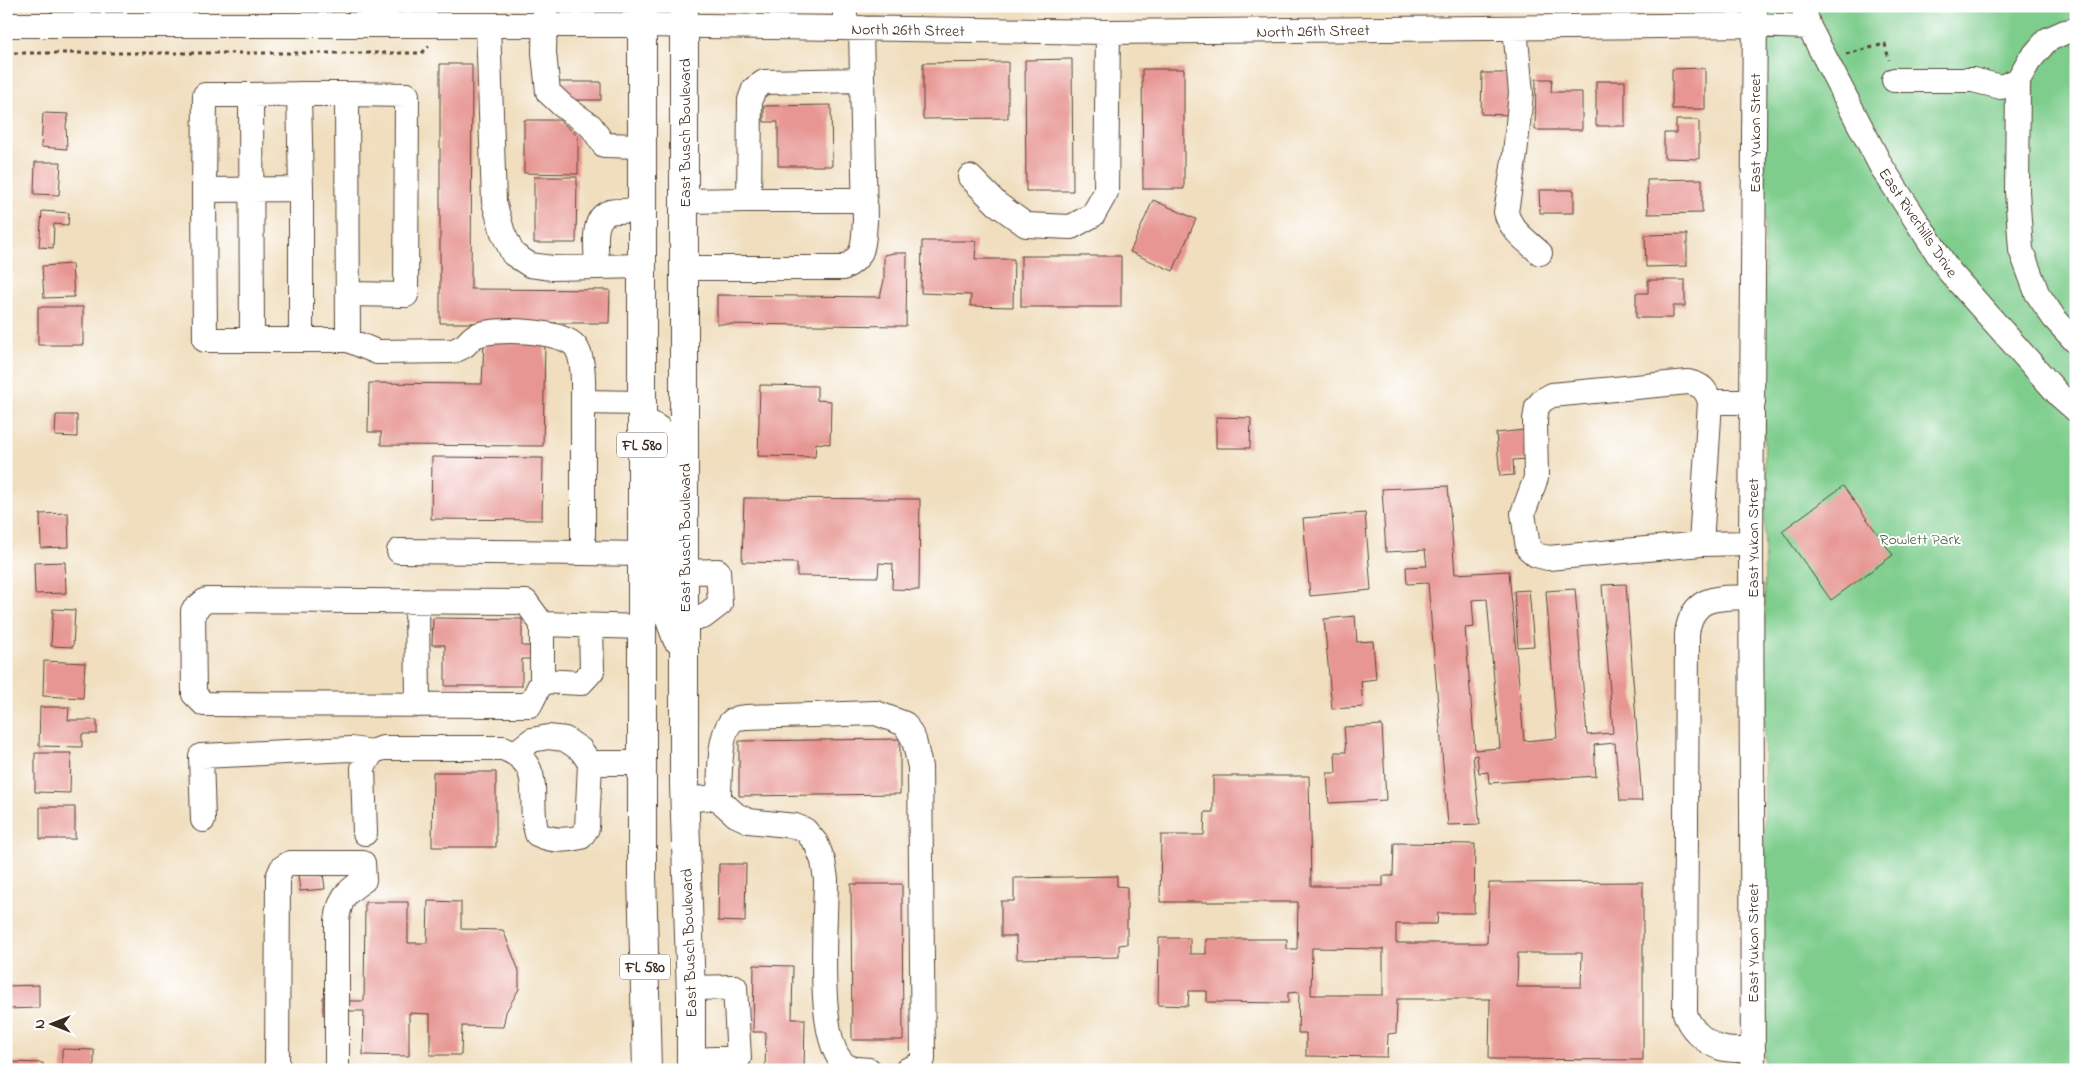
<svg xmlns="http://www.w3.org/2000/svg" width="2082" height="1076" font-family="'Indie Flower',sans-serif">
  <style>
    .green { fill: #7ecd8d; stroke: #5c7c56 }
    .building { fill: #e79693; fill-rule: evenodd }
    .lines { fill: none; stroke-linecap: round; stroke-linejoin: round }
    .minor-casing { stroke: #564536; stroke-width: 26 }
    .major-casing { stroke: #564536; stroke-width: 30 }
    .path { stroke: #564536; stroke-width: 3; stroke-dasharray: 4 4; stroke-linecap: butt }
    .minor { stroke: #fff; stroke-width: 24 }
    .major { stroke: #fff; stroke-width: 28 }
    .labels { text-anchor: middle; stroke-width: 4; stroke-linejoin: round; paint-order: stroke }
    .shield { fill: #fff; stroke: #766a62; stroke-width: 1 }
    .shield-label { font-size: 15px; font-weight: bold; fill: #3b2a1e }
    .street-label { font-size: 16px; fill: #3b2a1e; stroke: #fff }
    .park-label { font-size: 16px; fill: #526345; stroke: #fff }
  </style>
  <rect width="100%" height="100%" fill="#fff"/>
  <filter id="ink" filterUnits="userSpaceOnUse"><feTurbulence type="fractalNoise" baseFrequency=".02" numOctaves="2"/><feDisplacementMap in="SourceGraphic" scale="10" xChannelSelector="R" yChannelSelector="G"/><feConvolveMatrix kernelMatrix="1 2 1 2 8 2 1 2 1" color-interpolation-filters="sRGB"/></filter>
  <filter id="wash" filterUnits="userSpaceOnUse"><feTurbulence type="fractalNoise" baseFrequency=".0096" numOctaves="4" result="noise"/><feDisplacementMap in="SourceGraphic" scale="20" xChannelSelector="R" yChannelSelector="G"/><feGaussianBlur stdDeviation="1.12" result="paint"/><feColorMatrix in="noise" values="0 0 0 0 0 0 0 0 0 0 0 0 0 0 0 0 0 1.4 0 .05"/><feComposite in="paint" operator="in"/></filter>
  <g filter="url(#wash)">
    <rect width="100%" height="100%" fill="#f0debe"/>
    <path class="green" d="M1765 6H2076V1070H1764Z"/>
    <g id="blocks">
      <path class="building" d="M1072 59 1073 191H1026L1025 60Z
        M1008 62V118L923 119V63Z
        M440 64H472L471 289 610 290 609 323H440Z
        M1705 68V109H1672V69Z
        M1142 69H1184V189H1143Z
        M1482 73H1511L1510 115 1481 114Z
        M1536 79H1552L1551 92H1582V130H1535Z
        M1596 81H1625V126H1596Z
        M556 82H601V100H556Z
        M831 105 832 166H778V122H764V106Z
        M43 113 69 114 66 125 67 149 41 147Z
        M524 120H559L578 136V174L524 173Z
        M1676 120H1699V159L1664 158V133H1676Z
        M35 162H61L59 195 34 194Z
        M534 177H577L576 243H534Z
        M1702 179V213L1648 214 1647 180Z
        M1539 190H1574V213H1540Z
        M1153 200 1196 219 1173 271 1130 252Z
        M42 211 69 213 68 225 54 224 53 248 39 247Z
        M1687 234V266L1646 267 1645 235Z
        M922 241H976L975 259H1014L1013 307 970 306 971 295 921 293Z
        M894 253H907L906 326 717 324V295L880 297 884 280V255Z
        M1021 256H1121V307H1021Z
        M72 264 74 297 44 298 42 266Z
        M1648 280H1685V306H1673V318H1636V293H1648Z
        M38 307H83V345H38Z
        M484 341 545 342 543 446 381 445V432H368L369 383 482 384Z
        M760 385 817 386V400L831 401 830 444 816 443 815 457 758 456Z
        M56 415H77V437L55 436Z
        M1216 417 1251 418 1250 448H1216Z
        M1524 430 1527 459 1513 460 1514 475 1500 476 1496 433Z
        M432 457 543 458 542 520 431 519Z
        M1448 486 1455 574 1509 571 1524 741 1557 738 1546 591 1575 589 1587 735 1613 733 1602 585 1626 584 1642 801H1620L1615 743 1594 745 1596 776 1489 783 1488 772 1479 773 1477 755 1473 756 1480 824 1448 825 1428 583 1407 584 1406 567 1427 566 1425 550 1386 552 1382 489ZM1487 599 1500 748 1475 750 1465 628 1474 627 1472 600Z
        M1843 486 1893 555 1831 600 1782 531Z
        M744 498 920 499 919 590 892 589 893 564 879 563 878 577 797 576V563L742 562Z
        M68 513 69 547 41 548 40 514Z
        M1365 513 1371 590 1310 596 1303 518Z
        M65 562 66 593 35 594 34 563Z
        M1529 590 1534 646 1518 647 1514 591Z
        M53 609 75 610 73 647 51 646Z
        M1355 616 1357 642 1373 641 1376 679 1361 681 1363 707 1332 709 1324 619Z
        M433 618 522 619V646H535V659H522V686H445V645H432Z
        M44 661 85 663 83 698 43 696Z
        M40 707H69L68 720H97V734H82V747L39 746Z
        M1382 725 1386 800 1329 803 1327 773H1336L1335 752H1346L1344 727Z
        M900 739V794L739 796V741Z
        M35 753H71L70 793 35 792Z
        M433 772H496V847H432Z
        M1213 776H1309L1311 886H1383V876H1393L1394 843 1475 844 1474 913H1438L1437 924H1396V943H1487L1489 883 1643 882V1060L1489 1059 1490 999H1397L1396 1033 1388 1034 1387 1057 1306 1056V1033H1298L1299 992 1288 993V1003L1207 1002V991H1189L1188 1006 1158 1005 1159 938H1190V954H1206V939H1287V949H1297L1298 902H1160L1161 835H1204L1205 812H1213ZM1312 948 1383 949V995H1311ZM1518 953H1582L1581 987H1517Z
        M40 807H75V839H40Z
        M719 864H746L745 922 718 921Z
        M323 873 325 889 300 891 298 875Z
        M1117 876V886L1127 887V944L1119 945V957L1017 959 1016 936H1001V901H1014V878Z
        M851 884H902L903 1040H852Z
        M428 901 461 902V929L503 930 519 971V989L506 1012 503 1027 462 1026 461 1055H430V1014L409 1013V1056L363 1055 364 1011H346V1015H323V997H346V1001H364L365 902H408V943H427Z
        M754 965 793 966 792 1019H805L804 1070H765L766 1032H753Z
        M39 985V1008L6 1009V986Z
        M62 1049 94 1050V1070H62Z
        M8 1062 43 1063V1070H8Z"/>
    </g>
  </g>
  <g filter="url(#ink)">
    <use href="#blocks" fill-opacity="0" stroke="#564536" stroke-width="1"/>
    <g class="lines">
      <g class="minor-casing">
        <path id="minor" d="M545 6 544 53 548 92 563 106 591 126 604 145 642 146
          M1803 6 1809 27 1881 166 1949 271 2060 396 2076 410
          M6 25H642L1108 32 1755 25 1809 27
          M488 25 494 202 503 233 513 254 530 265 552 268 642 266
          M845 28V6
          M1515 28 1521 93 1515 154 1506 212C1510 230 1527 241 1540 253
          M862 80 764 82 754 89 750 100 749 200H865
          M1894 80H1973L2001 87 2018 80 2029 61 2047 40 2065 32 2076 30
          M2018 80 2017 191 2021 250 2037 293 2054 318 2076 342
          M970 177 997 204 1026 225 1071 227 1093 215 1106 192 1108 32
          M301 189 299 94H347
          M204 190 205 95H251
          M684 201 749 200
          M597 267C597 250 590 218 610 212 619 210 632 211 642 211
          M684 268H843C866 257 863 244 865 221L861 28
          M348 294 406 295 407 95 347 94 348 340
          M252 340 251 95 299 94
          M301 340V189L204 190 205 340H348L377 352 454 351C457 349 461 348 464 346 468 343 471 338 475 336 492 327 562 330 575 346 585 358 583 387 583 402L642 403
          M1751 543 1701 544 1548 558 1536 555 1528 548 1523 513 1536 478 1535 420 1537 407 1543 400 1552 395 1688 382C1702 385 1706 389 1710 402H1753
          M1701 544 1710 402
          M399 551 583 553V402
          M583 553 642 554
          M684 572 718 571 720 604 703 617H684
          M1751 597C1719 598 1692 594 1687 634L1685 1013C1689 1028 1705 1043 1721 1048 1731 1051 1742 1050 1753 1050
          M417 601 418 705
          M542 624V681L530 705 204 704 194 694 193 611 206 600 526 602 542 624 642 627
          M542 681 581 683 592 671 591 626
          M515 753 532 740 548 737 565 739 581 750 590 763
          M716 797 736 815 749 821 795 826 805 830 816 843 823 861 826 879C826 918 815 1039 844 1064 851 1070 859 1069 869 1070
          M684 800 716 797 719 793C720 775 719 735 731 722 735 718 740 718 746 717L876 713 905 724 914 740 920 767 923 1059 920 1065 907 1070
          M203 820 201 756 351 749 372 752
          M365 833 363 768 372 752 383 748H503C548 765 526 798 537 834 551 841 566 841 581 837L587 828 590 763H642
          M690 988 735 987 739 1058 691 1060
          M277 1070 278 877 282 868 290 863H363L364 880C345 893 340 897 337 921V1070
          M1753 1070 1751 543 1755 6"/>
      </g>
      <g class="major-casing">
        <path id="major" d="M642 6V874L647 1070
          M684 6V785L691 995V1070
          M642 420 658 430 662 440 663 601 677 639"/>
      </g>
      <path class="path" d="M6 53H422L429 46
        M1846 54 1885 44 1889 60"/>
      <use href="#minor" class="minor"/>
      <use href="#major" class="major"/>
    </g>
  </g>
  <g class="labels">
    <g class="shield">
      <rect x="617" y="432.5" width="50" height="25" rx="4"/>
      <rect x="620" y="954.5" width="50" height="25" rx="4"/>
    </g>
    <g class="shield-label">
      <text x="642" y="450">FL 580</text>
      <text x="645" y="972">FL 580</text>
    </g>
    <g class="street-label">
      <text transform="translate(908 29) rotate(1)" y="6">North 26th Street</text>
      <text transform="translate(1313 30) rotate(-1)" y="6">North 26th Street</text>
      <text transform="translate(684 133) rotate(-90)" y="6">East Busch Boulevard</text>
      <text transform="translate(1754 133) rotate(-90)" y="6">East Yukon Street</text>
      <text transform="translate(1919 222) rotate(56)" y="6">East Riverhills Drive</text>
      <text transform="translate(684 538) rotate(-90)" y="6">East Busch Boulevard</text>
      <text transform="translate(1752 538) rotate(-90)" y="6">East Yukon Street</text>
      <text transform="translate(688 943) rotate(-92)" y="6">East Busch Boulevard</text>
      <text transform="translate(1752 943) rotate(-90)" y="6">East Yukon Street</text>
    </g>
    <g class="park-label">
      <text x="1920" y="544">Rowlett Park</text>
    </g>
  </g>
  <rect width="2082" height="1076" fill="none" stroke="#fff" stroke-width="25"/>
  <g transform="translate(52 1024) rotate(270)" stroke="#ffffff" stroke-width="4" paint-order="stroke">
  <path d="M0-4L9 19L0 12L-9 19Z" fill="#3b2a1e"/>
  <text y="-8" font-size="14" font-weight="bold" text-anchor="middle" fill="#3b2a1e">N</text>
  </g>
</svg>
